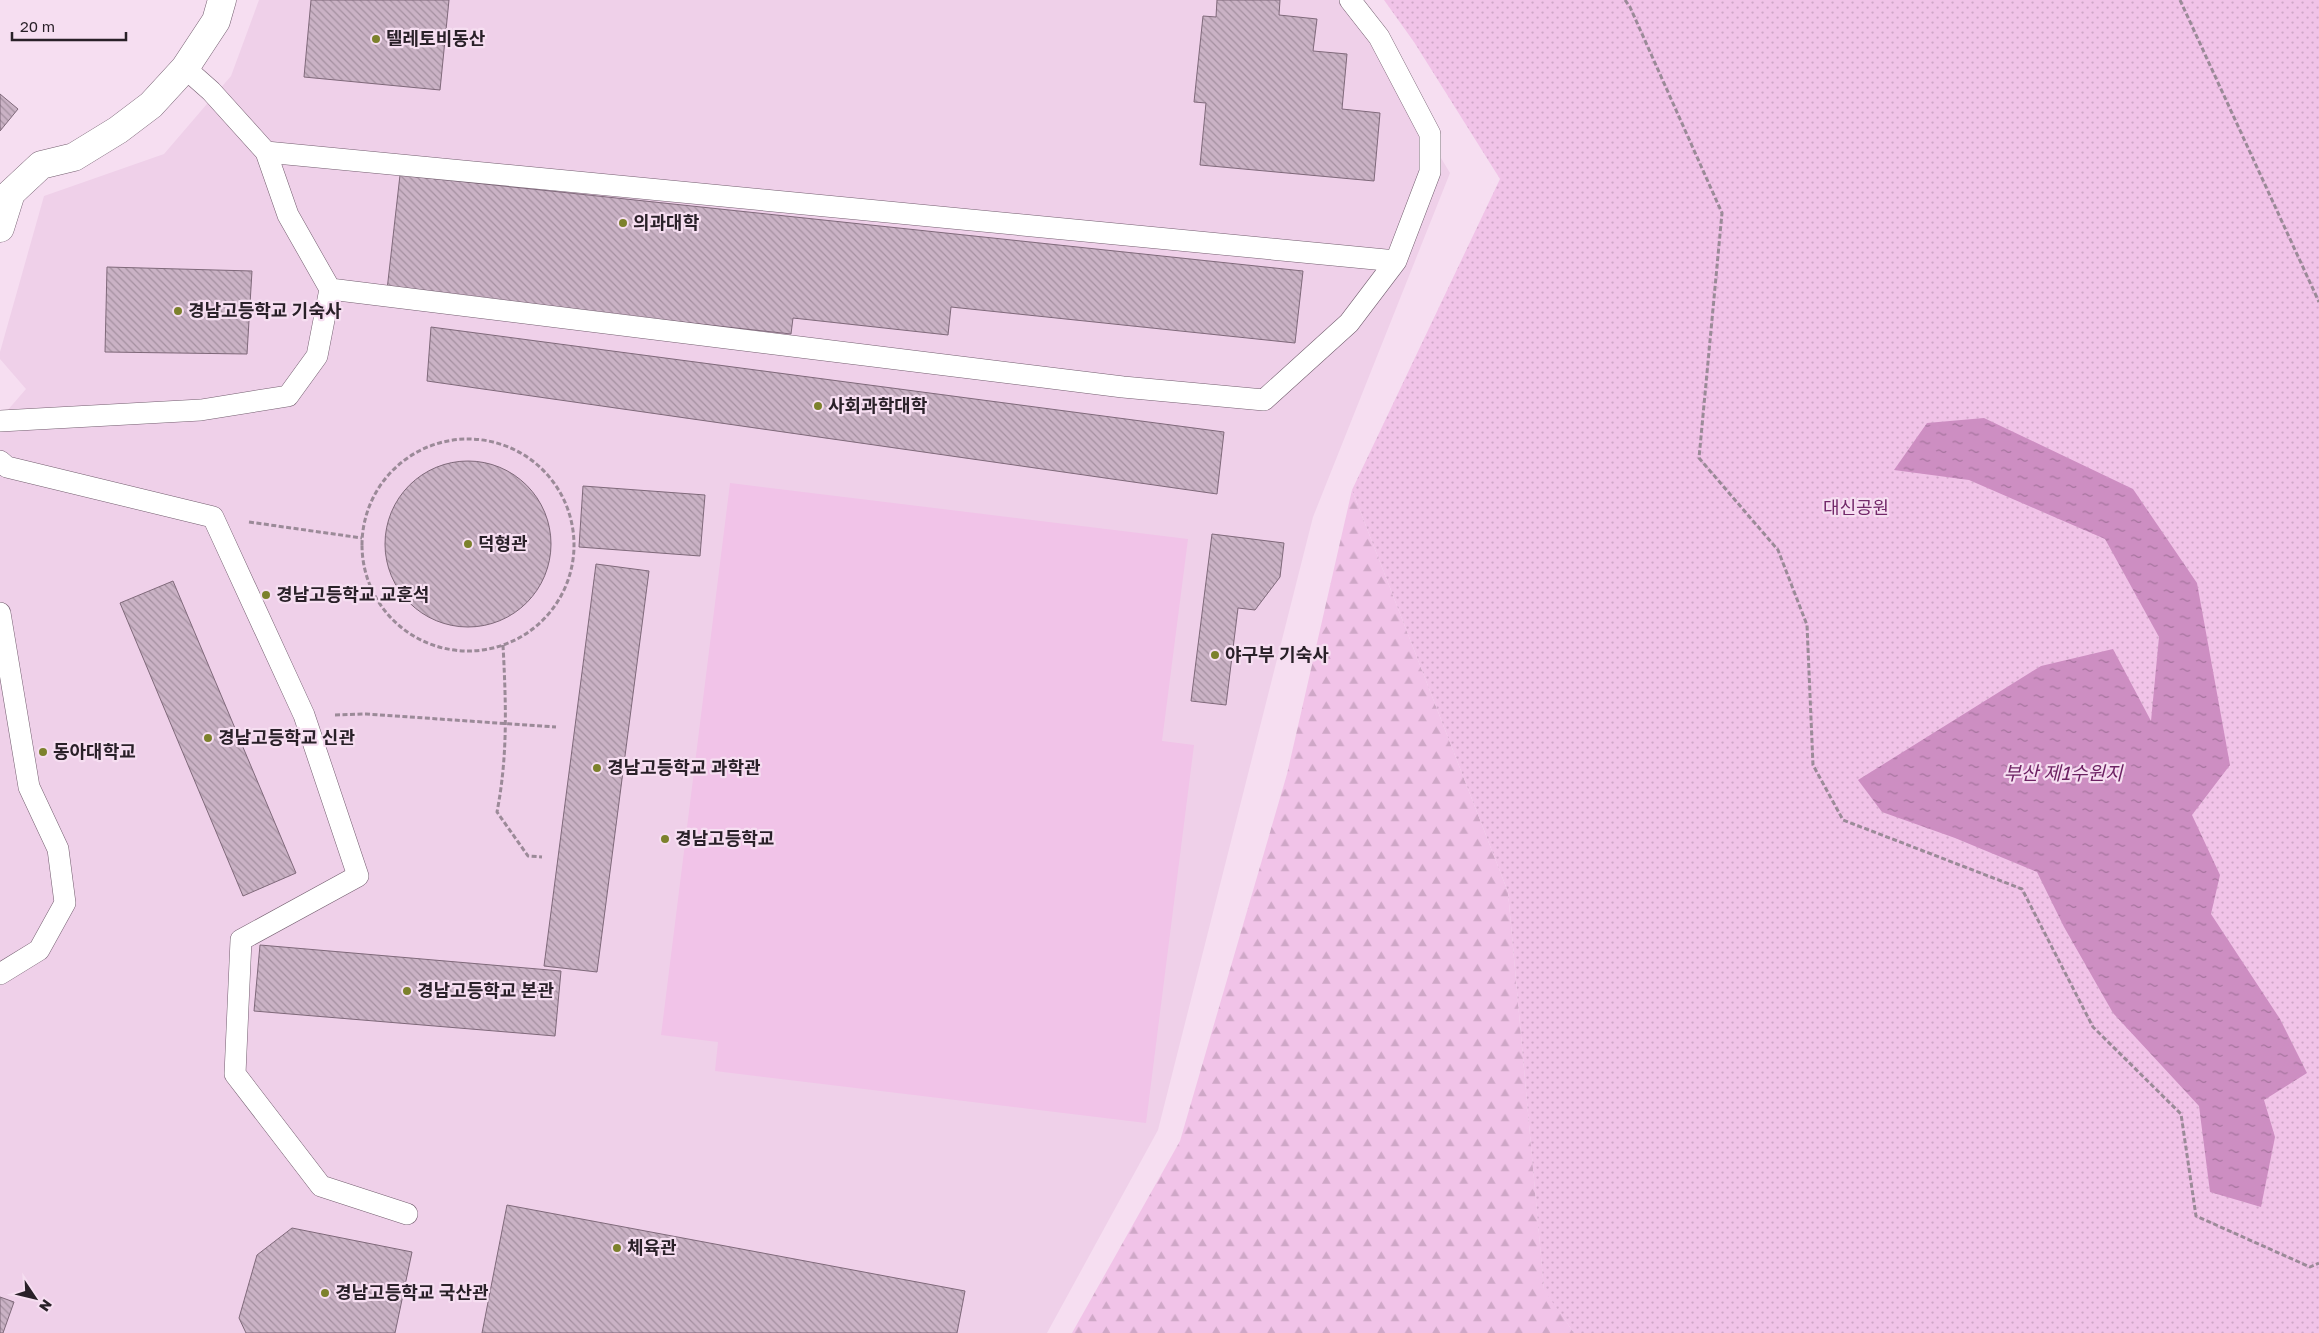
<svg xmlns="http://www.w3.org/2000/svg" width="2319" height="1333" font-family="'Golos Text','Noto Sans KR',sans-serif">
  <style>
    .built { fill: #efd0e9 }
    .green { fill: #f1c3e8 }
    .forest { fill: url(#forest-firs) }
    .park { fill: url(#park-dots) }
    .water { fill: url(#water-ripples) }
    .building { fill: url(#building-back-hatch); stroke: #7f697a }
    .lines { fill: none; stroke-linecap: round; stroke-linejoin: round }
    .lane-casing { stroke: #735e6f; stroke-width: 22 }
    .street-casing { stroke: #735e6f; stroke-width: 29 }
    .path { stroke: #9b8a98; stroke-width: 3; stroke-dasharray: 5 2.5; stroke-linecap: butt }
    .lane { stroke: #fff; stroke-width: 21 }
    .street { stroke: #fff; stroke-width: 28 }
    .poi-dot { fill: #7c812c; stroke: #f6def1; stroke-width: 2 }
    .labels { text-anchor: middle; stroke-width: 4.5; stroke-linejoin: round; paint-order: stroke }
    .poi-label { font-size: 18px; font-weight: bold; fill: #292028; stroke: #f6def1; text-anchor: start }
    .park-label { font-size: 18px; fill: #722869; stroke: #f6def1 }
    .water-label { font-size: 19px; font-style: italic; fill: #6b2162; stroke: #f6def1 }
  </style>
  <defs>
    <pattern id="forest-firs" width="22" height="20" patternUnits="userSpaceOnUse" patternTransform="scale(1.25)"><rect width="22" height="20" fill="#f1c3e8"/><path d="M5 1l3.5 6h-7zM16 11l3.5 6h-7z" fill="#cfa7c7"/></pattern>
    <pattern id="park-dots" width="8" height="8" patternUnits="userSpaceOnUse" patternTransform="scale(1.25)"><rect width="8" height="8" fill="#f1c3e8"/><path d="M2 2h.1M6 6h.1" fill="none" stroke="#cfa7c7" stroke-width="1.8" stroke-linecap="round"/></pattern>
    <pattern id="water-ripples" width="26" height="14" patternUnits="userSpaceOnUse" patternTransform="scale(1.25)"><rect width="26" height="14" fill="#cd8ec2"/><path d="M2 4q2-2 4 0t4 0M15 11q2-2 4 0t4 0" fill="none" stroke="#a6749e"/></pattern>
    <pattern id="building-back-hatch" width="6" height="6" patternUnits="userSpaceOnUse" patternTransform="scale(1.25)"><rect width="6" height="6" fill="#cab2c5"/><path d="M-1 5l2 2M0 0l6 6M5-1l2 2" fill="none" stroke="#a490a0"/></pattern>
  </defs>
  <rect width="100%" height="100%" fill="#f6def1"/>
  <path class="built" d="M259 0H1346L1450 173 1313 517 1158 1130 1047 1333H0V419L26 389 0 359V352L44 196 164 154 231 76Z"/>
  <path class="green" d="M730 483 1188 539 1162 741 1194 745 1146 1123 715 1071 718 1042 661 1035Z"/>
  <path class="forest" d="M1352 490 1508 892 1544 1289 1574 1333H1072L1180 1141 1287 774Z"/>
  <path class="park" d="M1384 0H2319V1333H1574L1544 1290 1508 892 1352 490 1500 179 1414 42Z"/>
  <path class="water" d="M1984 418 2133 489 2197 583 2230 765 2192 815 2220 875 2211 914 2280 1019 2307 1073 2264 1100 2275 1137 2261 1207 2210 1192 2199 1106 2113 1013 2064 927 2037 872 1955 838 1882 812 1858 780 2041 666 2113 649 2151 721 2159 637 2105 539 1969 480 1894 470 1927 423Z"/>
  <path class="building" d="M311 0H449L440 90 304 77Z
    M1217 0H1280L1279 15 1317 19 1313 51 1347 54 1342 109 1380 113 1374 181 1200 165 1206 103 1194 102 1203 16 1216 17Z
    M0 94 18 109 0 131Z
    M400 175 1303 271 1295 343 951 307 948 335 793 318 791 334 387 290Z
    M107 267 252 271 247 354 105 352Z
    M431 327 1224 432 1217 494 427 381Z
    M385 544a83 83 0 1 1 166 0a83 83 0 1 1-166 0Z
    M583 486 705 495 700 556 579 547Z
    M1212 534 1284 543 1280 577 1255 610 1238 608 1226 705 1191 701Z
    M596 564 649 571 597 972 544 966Z
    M173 581 296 873 243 896 120 603Z
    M260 945 561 971 555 1036 254 1011Z
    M507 1205 965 1291 957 1333H482Z
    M292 1228 412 1252 395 1333H246L239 1318 257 1255Z
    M0 1297 14 1302 3 1333H0Z"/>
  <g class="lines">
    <g class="lane-casing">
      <path id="lane" d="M185 68 211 91 266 152 288 215 330 289 1123 387 1264 400 1349 323 1396 261 1430 172V134L1379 37 1350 0
        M266 152 1396 261
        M0 421 201 410 288 396 317 356 330 289
        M0 461 7 467 213 517 304 715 358 876 241 940 235 1074 321 1186 407 1214
        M0 613 29 787 58 849 65 903 39 950 0 974"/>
    </g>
    <g class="street-casing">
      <path id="street" d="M0 228 11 193 41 165 74 157 118 130 151 105 185 68 216 21 222 0"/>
    </g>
    <path class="path" d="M1625 0 1630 7 1722 213 1699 458 1778 550 1807 625 1813 765 1843 820 2022 889 2093 1027 2181 1114 2196 1216 2310 1267 2319 1263
      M2180 0 2319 302
      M362 545a106 106 0 1 1 212 0a106 106 0 1 1-212 0Z
      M249 522 362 538
      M503 645C506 703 508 755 497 812L528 856 542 857
      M335 715 366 714 556 727"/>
    <use href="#lane" class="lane"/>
    <use href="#street" class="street"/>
  </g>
  <g class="poi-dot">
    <circle cx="376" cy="39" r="5"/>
    <circle cx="623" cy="223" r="5"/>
    <circle cx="178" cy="311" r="5"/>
    <circle cx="818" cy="406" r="5"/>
    <circle cx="468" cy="544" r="5"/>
    <circle cx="266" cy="595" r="5"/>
    <circle cx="1215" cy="655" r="5"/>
    <circle cx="208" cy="738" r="5"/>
    <circle cx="43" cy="752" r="5"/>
    <circle cx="597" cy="768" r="5"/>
    <circle cx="665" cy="839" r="5"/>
    <circle cx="407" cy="991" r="5"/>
    <circle cx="617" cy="1248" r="5"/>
    <circle cx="325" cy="1293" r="5"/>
  </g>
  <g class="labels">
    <g class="poi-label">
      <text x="386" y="45">텔레토비동산</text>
      <text x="633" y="229">의과대학</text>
      <text x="188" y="317">경남고등학교 기숙사</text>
      <text x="828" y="412">사회과학대학</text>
      <text x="478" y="550">덕형관</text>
      <text x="276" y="601">경남고등학교 교훈석</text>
      <text x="1225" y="661">야구부 기숙사</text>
      <text x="218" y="744">경남고등학교 신관</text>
      <text x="53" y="758">동아대학교</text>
      <text x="607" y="774">경남고등학교 과학관</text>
      <text x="675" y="845">경남고등학교</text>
      <text x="417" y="997">경남고등학교 본관</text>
      <text x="627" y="1254">체육관</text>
      <text x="335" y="1299">경남고등학교 국산관</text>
    </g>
    <g class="park-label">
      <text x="1856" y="514">대신공원</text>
    </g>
    <g class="water-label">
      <text x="2063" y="780">부산 제1수원지</text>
    </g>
  </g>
  <g transform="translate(35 1298) rotate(125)" stroke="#f6def1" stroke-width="4" paint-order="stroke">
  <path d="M0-4L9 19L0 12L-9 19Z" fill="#292028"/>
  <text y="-8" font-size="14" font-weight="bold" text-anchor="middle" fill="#292028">N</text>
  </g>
  <path d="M12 32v8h114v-8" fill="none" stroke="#292028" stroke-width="2.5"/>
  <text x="20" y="32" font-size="15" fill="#292028" stroke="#f6def1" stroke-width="4" paint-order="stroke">20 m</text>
</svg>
